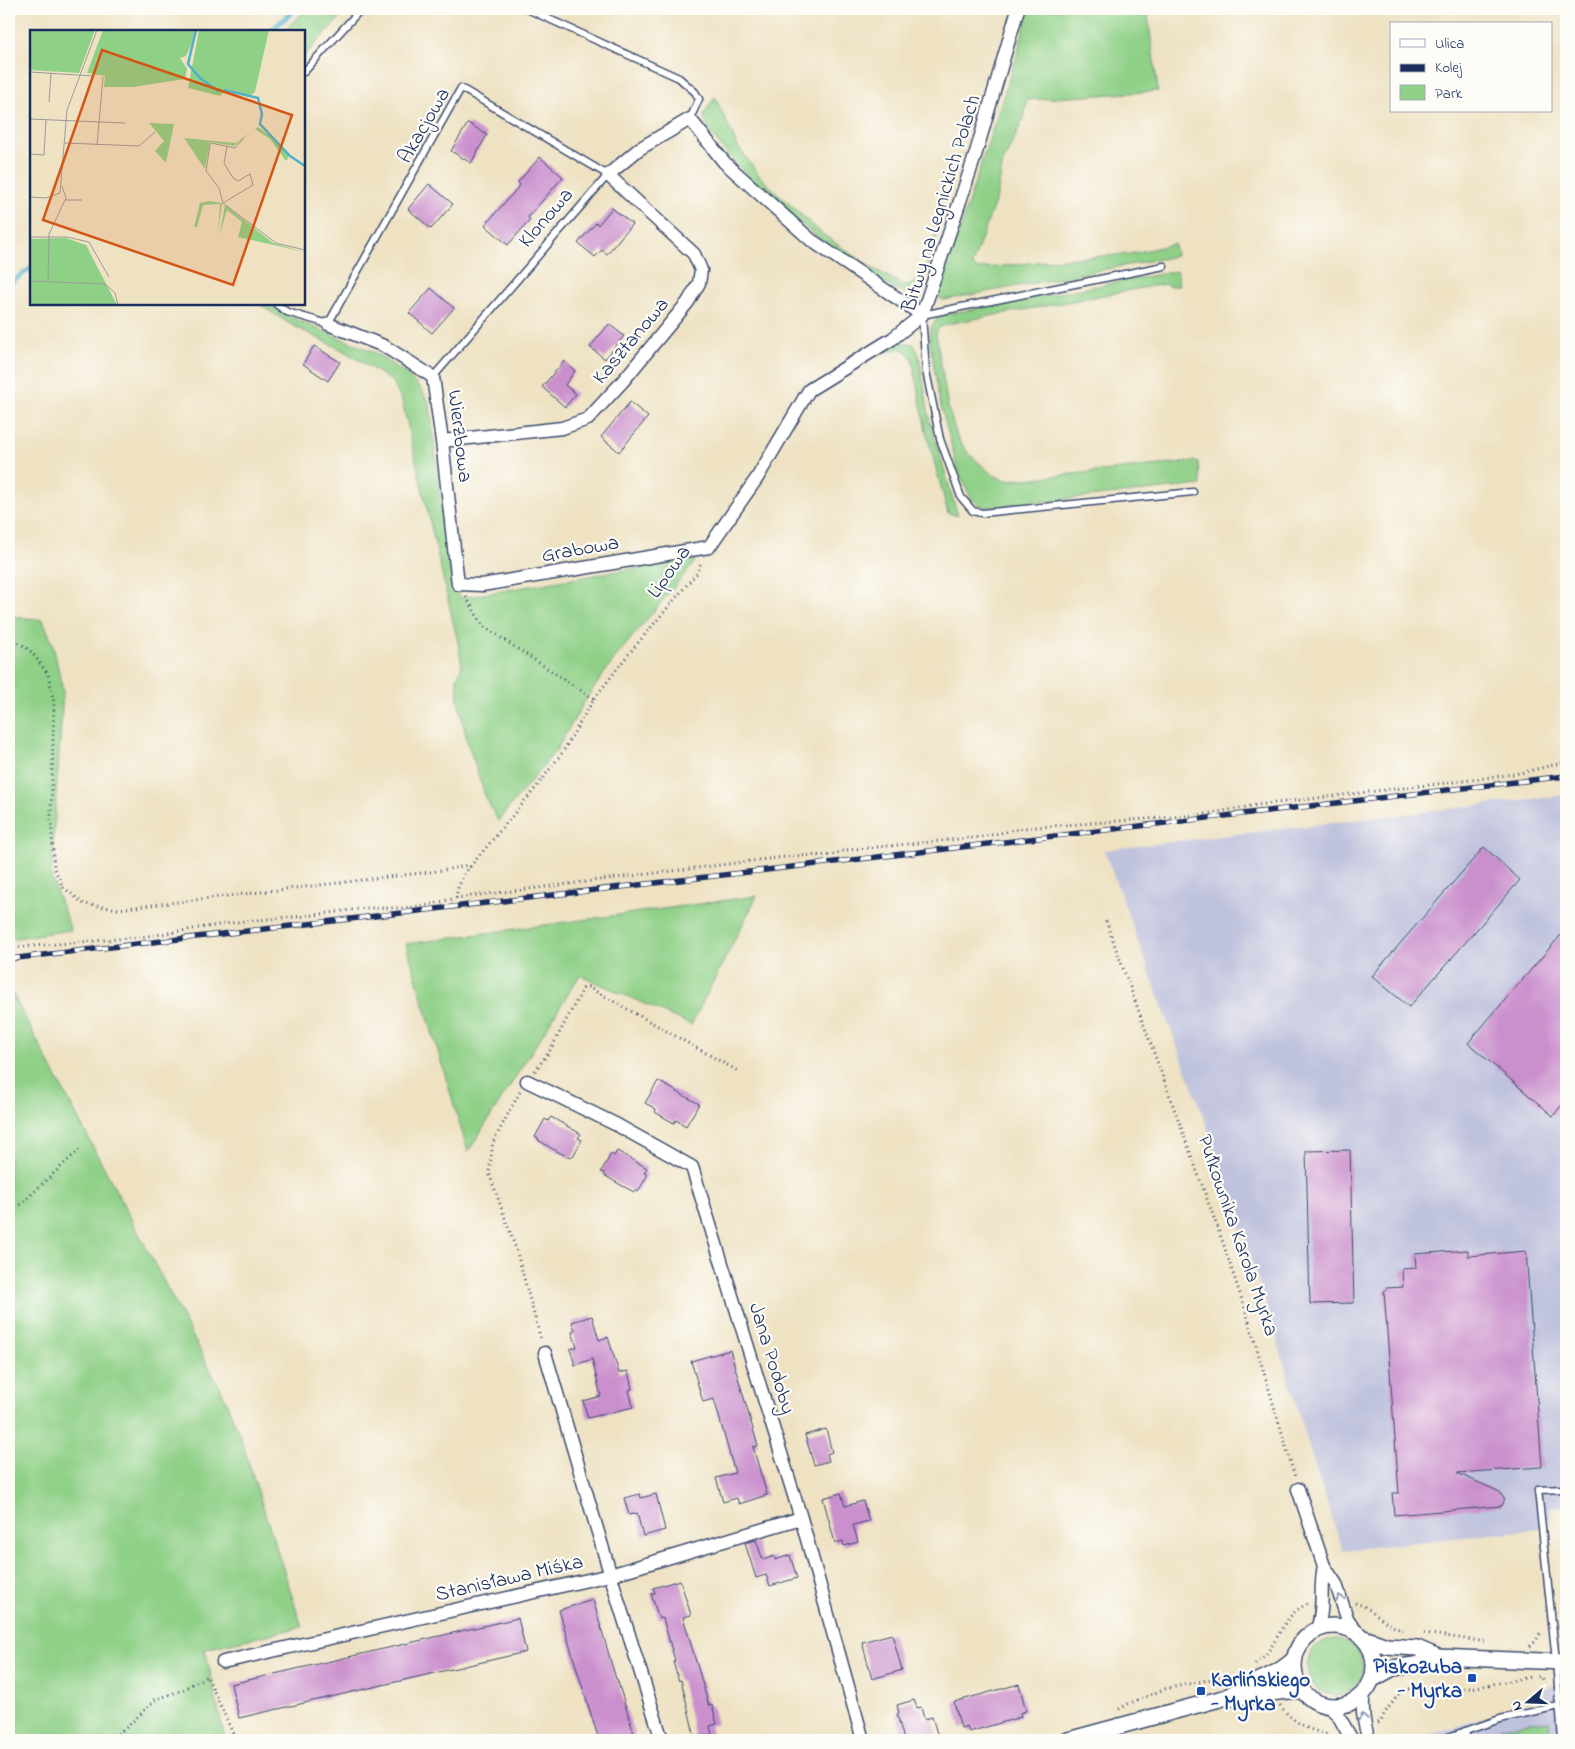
<svg xmlns="http://www.w3.org/2000/svg" width="1575" height="1749" font-family="'Indie Flower',sans-serif">
  <style>
    .industrial { fill: #bfc2dd }
    .green { fill: #8fd087; stroke: #558072 }
    .lines { fill: none; stroke-linecap: round; stroke-linejoin: round }
    .stream { stroke: #4cb1cb; stroke-width: 5 }
    .building { fill: #ca90cd }
    .service-casing { stroke: #3b4a6d; stroke-width: 9 }
    .minor-casing { stroke: #3b4a6d; stroke-width: 15 }
    .tertiary-casing { stroke: #3b4a6d; stroke-width: 18 }
    .path { stroke: #3b4a6d; stroke-width: 3; stroke-dasharray: 1 4; stroke-linecap: butt }
    .service { stroke: #fff; stroke-width: 6 }
    .minor { stroke: #fff; stroke-width: 12 }
    .tertiary { stroke: #fff; stroke-width: 15 }
    .rail-casing { stroke: #1b2f5e; stroke-width: 5.5 }
    .rail { stroke: #fdfcf7; stroke-width: 4; stroke-dasharray: 11; stroke-linecap: butt }
    .oneway { stroke: #8d97ae }
    .transit-dot { fill: #1a4fb4; stroke: #fdfcf7; stroke-width: 2 }
    .labels { text-anchor: middle; stroke-width: 4.5; stroke-linejoin: round; paint-order: stroke }
    .street-label { font-size: 21px; fill: #1b2f5e; stroke: #fdfcf7 }
    .transit-label { font-size: 21px; font-weight: bold; fill: #164399; stroke: #fdfcf7; text-anchor: end }
    .inset-river { fill: none; stroke: #4cb1cb; stroke-width: 2.5 }
    .inset-road { fill: none; stroke: #9a9a9b; stroke-width: 1 }
    .view { fill: #d45514; fill-opacity: 0.15; stroke: #d45514; stroke-width: 2.5 }
    .inset-edge { fill: none; stroke: #1b2f5e; stroke-width: 2.5 }
  </style>
  <rect width="100%" height="100%" fill="#fdfcf7"/>
  <filter id="ink" filterUnits="userSpaceOnUse"><feTurbulence type="fractalNoise" baseFrequency=".02" numOctaves="2"/><feDisplacementMap in="SourceGraphic" scale="10" xChannelSelector="R" yChannelSelector="G"/><feConvolveMatrix kernelMatrix="1 2 1 2 8 2 1 2 1" color-interpolation-filters="sRGB"/></filter>
  <filter id="wash" filterUnits="userSpaceOnUse"><feTurbulence type="fractalNoise" baseFrequency=".0096" numOctaves="4" result="noise"/><feDisplacementMap in="SourceGraphic" scale="20" xChannelSelector="R" yChannelSelector="G"/><feGaussianBlur stdDeviation="1.12" result="paint"/><feColorMatrix in="noise" values="0 0 0 0 0 0 0 0 0 0 0 0 0 0 0 0 0 1.4 0 .05"/><feComposite in="paint" operator="in"/></filter>
  <g filter="url(#wash)">
    <rect width="100%" height="100%" fill="#eee2c3"/>
    <path class="industrial" d="M1566 795V1506L1549 1507V1528L1343 1550 1319 1480 1269 1313 1203 1115 1104 850Z
      M1566 1681V1740H1411L1543 1700 1546 1688Z"/>
    <path class="green" d="M307 9H348L304 56V31H283Z
      M1028 9H1147L1158 91 1027 100 1024 118 1003 162 997 196 972 265 977 269 995 267 1062 259 1130 254 1174 244 1176 256 944 300 939 298 938 295 1018 52Z
      M715 97 738 147 762 179 821 233 870 267 902 284 910 285 919 279 926 264 945 205 922 289C918 292 913 293 908 293 894 290 873 277 860 269 831 251 706 149 704 117 704 110 712 103 715 97Z
      M1177 271 1179 286H1169L1164 284 952 323C945 325 938 326 936 334L948 407 957 437 968 453 993 475 1005 480 1025 479 1198 461 1201 485 994 507H984L978 504 971 498 958 470 939 399 929 334 933 324 937 319 947 314Z
      M259 304H268L297 320 376 353 406 374 422 390 430 405 441 504 449 566 460 598 695 558 694 563 618 654 586 699 557 749 498 821 486 798 467 741 458 699 457 678 462 666 459 647 402 401 392 381 344 351 288 323Z
      M901 342 914 344 919 356 930 422 958 516 948 513 926 431 912 358 906 351 901 348 886 352 878 356 892 345Z
      M9 616 43 620 53 645 63 691 51 877 71 930 9 939Z
      M757 896 691 1025 580 975 468 1152 406 944Z
      M9 987 222 1392 239 1433 302 1627 205 1649 225 1740H9Z
      M1307 1667a28 28 0 1 1 56 0a28 28 0 1 1-56 0Z
      M1549 1721 1550 1740H1488L1495 1731 1502 1726Z"/>
    <g class="lines">
      <path class="stream" d="M270 31 296 9
        M9 284 31 268
        M9 678V682"/>
    </g>
    <g id="blocks">
      <path class="building" d="M468 123 487 135 471 163 451 151Z
        M540 157 563 177 528 217 530 220 508 245 485 225 520 185 518 182Z
        M429 184 453 204 431 229 408 209Z
        M612 208 632 224 607 254 602 250 595 257 578 243 596 223 598 225Z
        M431 288 454 308 432 333 409 313Z
        M609 324 624 336 605 359 590 347Z
        M314 346 340 362 328 381 303 364Z
        M564 361 575 371 565 385 576 394 565 407 542 387Z
        M630 402 648 417 619 452 601 437Z
        M1484 847 1520 880 1409 1007 1372 976Z
        M1566 929V1100L1553 1116 1468 1043Z
        M658 1081 699 1104 686 1126 676 1120 674 1123 665 1118 655 1112 656 1109 645 1103Z
        M551 1117 581 1134 578 1138 582 1140 572 1158 569 1156 568 1157 553 1149 538 1140 539 1139 535 1137 545 1119 548 1121Z
        M1350 1150 1354 1303 1310 1304 1306 1151Z
        M617 1151 647 1168 644 1173 648 1174 638 1192 635 1190 634 1192 619 1184 604 1175 605 1173 601 1172 611 1154 614 1156Z
        M1468 1250V1256L1526 1251 1542 1467 1457 1473 1500 1492 1504 1499 1501 1506 1394 1515 1392 1493H1399L1384 1291 1386 1290V1288L1403 1287 1402 1269 1416 1268 1415 1254Z
        M592 1316 599 1340 608 1337 619 1373 628 1371 632 1389 629 1390 633 1407 588 1418 583 1401 601 1396 592 1359 575 1365 570 1349 577 1347 572 1332 575 1330 572 1322Z
        M730 1350 758 1446 753 1447 767 1495 739 1504 737 1498 723 1502 716 1478 735 1473 714 1399 703 1402 691 1361Z
        M826 1429 832 1452 827 1454 829 1461 814 1465 805 1435Z
        M841 1493 845 1506 863 1501 869 1521 853 1525 858 1542 844 1546 843 1541 835 1543 823 1498Z
        M640 1494 641 1498 656 1494 665 1530 643 1536 637 1513 629 1515 624 1498Z
        M756 1540 763 1560 774 1556 775 1560 790 1555 797 1578 770 1586 766 1575 756 1578 745 1543Z
        M680 1580 691 1615 683 1617 709 1706 712 1705 717 1724 710 1726 712 1734 695 1738 681 1680 679 1681 673 1662 675 1661 663 1618 659 1619 651 1594 655 1593 653 1588Z
        M593 1600 616 1679H617L636 1740H599L578 1673 559 1610Z
        M518 1618 526 1652 239 1718 231 1684Z
        M892 1634 902 1670 872 1679 862 1642Z
        M1019 1684 1026 1711 1020 1713 1021 1717 969 1732 967 1726 961 1728 954 1702Z
        M914 1700 917 1708 921 1707 924 1719 932 1717 939 1740H904L897 1714 899 1713 897 1705Z"/>
    </g>
  </g>
  <g filter="url(#ink)">
    <use href="#blocks" fill-opacity="0" stroke="#3b4a6d" stroke-width="1"/>
    <g class="lines">
      <g class="service-casing">
        <path id="service" d="M527 9 679 78 695 92 699 99 690 119
          M304 72 361 9
          M1164 266 922 315 926 371 940 439 961 497 973 511 982 513 1193 492
          M276 304 287 312 328 324 461 88 608 175 433 377
          M1558 1699 1566 1698
          M1465 1731 1467 1740
          M1440 1740 1500 1719 1559 1706
          M1562 1740 1556 1661 1538 1490 1566 1489"/>
      </g>
      <g class="minor-casing">
        <path id="minor" d="M922 315 975 156 1018 9
          M328 324 384 346 433 377 442 441 458 584 482 585 709 547 757 478 809 390 892 339 922 315
          M442 441 562 428 588 419 623 381 688 302 699 283 701 270 694 254 608 175 639 149 690 119 724 162 811 240 922 315
          M527 1081 617 1125 692 1167 801 1518 863 1740
          M545 1353 618 1600 662 1740
          M1298 1489 1324 1566 1336 1584 1347 1618 1355 1630
          M1317 1629C1325 1609 1319 1587 1324 1566
          M223 1662 610 1575 801 1518
          M1364 1693C1361 1710 1364 1724 1369 1740
          M1328 1706 1338 1715 1352 1740"/>
      </g>
      <g class="tertiary-casing">
        <path id="tertiary" d="M1294 1666a40 40 0 1 1 80 0a40 40 0 1 1-80 0Z
          M1364 1638 1387 1646 1417 1648 1438 1657
          M1373 1679 1393 1668 1421 1664 1438 1657 1566 1662
          M1227 1697C1249 1681 1276 1678 1295 1658
          M1068 1740 1227 1697C1253 1699 1277 1689 1303 1691"/>
      </g>
      <path class="path" d="M466 597 483 626 594 699
        M9 639 21 644 30 650 48 674 54 702 51 817 54 868 63 887 84 904 118 909 438 871 465 866 471 867
        M456 898 458 888 464 874 534 790 562 753 594 699 627 656 696 574 702 561
        M1106 921 1222 1240 1246 1312 1295 1477
        M9 948 142 937 244 921 307 916 366 908H403L428 905 456 898 792 856 831 855 846 850 981 837 1024 828 1200 815 1258 805 1479 779 1520 773 1566 762
        M535 1071 549 1052 583 989 588 987 738 1071
        M520 1092 493 1142 489 1173 516 1249 541 1340
        M9 1215 80 1149
        M1355 1603C1374 1608 1385 1626 1403 1630
        M1424 1633 1487 1642
        M1530 1646 1536 1641 1540 1634H1543
        M1255 1664C1279 1648 1278 1618 1307 1604
        M1538 1677 1540 1676 1546 1686
        M1280 1705C1293 1724 1313 1732 1334 1736
        M1119 1709 1128 1704 1165 1689 1231 1675
        M1378 1723 1381 1722C1384 1710 1396 1701 1401 1689L1471 1688 1531 1677
        M110 1740 128 1726 155 1700 182 1690 207 1676 236 1740"/>
      <use href="#service" class="service"/>
      <use href="#minor" class="minor"/>
      <use href="#tertiary" class="tertiary"/>
      <g class="rail-casing">
        <path id="rail" d="M9 959 1566 776"/>
      </g>
      <use href="#rail" class="rail"/>
    </g>
    <defs><path id="oneway-chevron" d="M-2-3.5L2.5 0L-2 3.5" fill="none" stroke-width="1.6" stroke-linecap="round" stroke-linejoin="round" transform="scale(1.25)"/></defs>
    <g class="oneway">
      <use href="#oneway-chevron" transform="translate(1340 1598) rotate(-107)"/>
      <use href="#oneway-chevron" transform="translate(1363 1717) rotate(-98)"/>
    </g>
  </g>
  <g class="transit-dot">
    <rect x="1467" y="1673" width="10" height="10" rx="2.5"/>
    <rect x="1196" y="1686" width="10" height="10" rx="2.5"/>
  </g>
  <g class="labels">
    <g class="street-label">
      <text transform="translate(423 125) rotate(-60)" y="7">Akacjowa</text>
      <text transform="translate(940 203) rotate(-73)" y="7">Bitwy na Legnickich Polach</text>
      <text transform="translate(545 217) rotate(-49)" y="7">Klonowa</text>
      <text transform="translate(630 340) rotate(-50)" y="7">Kasztanowa</text>
      <text transform="translate(461 436) rotate(83)" y="7">Wierzbowa</text>
      <text transform="translate(580 548) rotate(-10)" y="7">Grabowa</text>
      <text transform="translate(668 571) rotate(-55)" y="7">Lipowa</text>
      <text transform="translate(1239 1235) rotate(71)" y="7">Pułkownika Karola Myrka</text>
      <text transform="translate(773 1358) rotate(73)" y="7">Jana Podoby</text>
      <text transform="translate(509 1577) rotate(-13)" y="7">Stanisława Miśka</text>
    </g>
    <g class="transit-label">
      <text x="1462" y="1673">Piskozuba<tspan x="1462" dy="24">- Myrka</tspan></text>
      <text x="1211" y="1686" text-anchor="start">Karlińskiego<tspan x="1211" dy="24">- Myrka</tspan></text>
    </g>
  </g>
  <g transform="translate(30 30)">
    <rect width="275" height="275" fill="#eee2c3"/>
    <path d="M0 0H65L49 43 0 40ZM73 0H165L161 15 156 26 150 28 157 39 155 49 103 57H74L75 46 57 43ZM169 0H239L225 62 218 67 196 60 190 66 158 58ZM119 93 144 94 136 133 125 121 134 111ZM228 97 244 109 259 126 256 131 240 109 225 99 204 116 180 112 175 139 154 108 206 113ZM180 171 191 173 192 174 188 202 190 174 173 175 167 197H164L170 173ZM195 175 243 213 275 222 208 207 212 192 197 180 190 203ZM36 208 56 215 87 275H0V209Z" fill="#8fd087"/>
    <path class="inset-river" d="M166 0 158 34 170 48 188 61 192 60M194 60 228 68 232 84 230 94 260 126M260 126 275 136"/>
    <path class="inset-road" d="M0 42 63 46M19 72 21 43M0 89 95 93M35 113 109 116 125 102M67 115 73 47M0 124 14 125 16 90M30 163 37 80 67 0M0 167 16 168 30 163M36 170H52M193 173 189 158 176 141 180 115 181 113 205 118 214 108M193 173 223 155 220 144 208 151 203 148 194 133 197 116M193 173 246 213 275 220M0 207H37L59 212 79 247M0 251 75 254 85 263 88 275M18 251 19 204 36 168 32 156"/>
    <path class="view" d="M72 20 262 85 203 255 13 190Z"/>
    <rect width="275" height="275" class="inset-edge"/>
  </g>
  <rect width="1575" height="1749" fill="none" stroke="#fdfcf7" stroke-width="30"/>
  <rect x="1390" y="22" width="162" height="90" fill="#fdfcf7" stroke="#a3aaba"/>
  <rect x="1400" y="39" width="25" height="8" fill="#ffffff" stroke="#a3aaba"/>
  <text x="1435" y="48" font-size="15" fill="#1b2f5e">Ulica</text>
  <rect x="1400" y="64" width="25" height="8" fill="#1b2f5e" stroke="#a3aaba"/>
  <text x="1435" y="72" font-size="15" fill="#1b2f5e">Kolej</text>
  <rect x="1400" y="85" width="25" height="15" fill="#8fd087" stroke="#a3aaba"/>
  <text x="1435" y="98" font-size="15" fill="#1b2f5e">Park</text>
  <g transform="translate(1528 1702) rotate(251)" stroke="#fdfcf7" stroke-width="4" paint-order="stroke">
  <path d="M0-4L9 19L0 12L-9 19Z" fill="#1b2f5e"/>
  <text y="-8" font-size="14" font-weight="bold" text-anchor="middle" fill="#1b2f5e">N</text>
  </g>
</svg>
